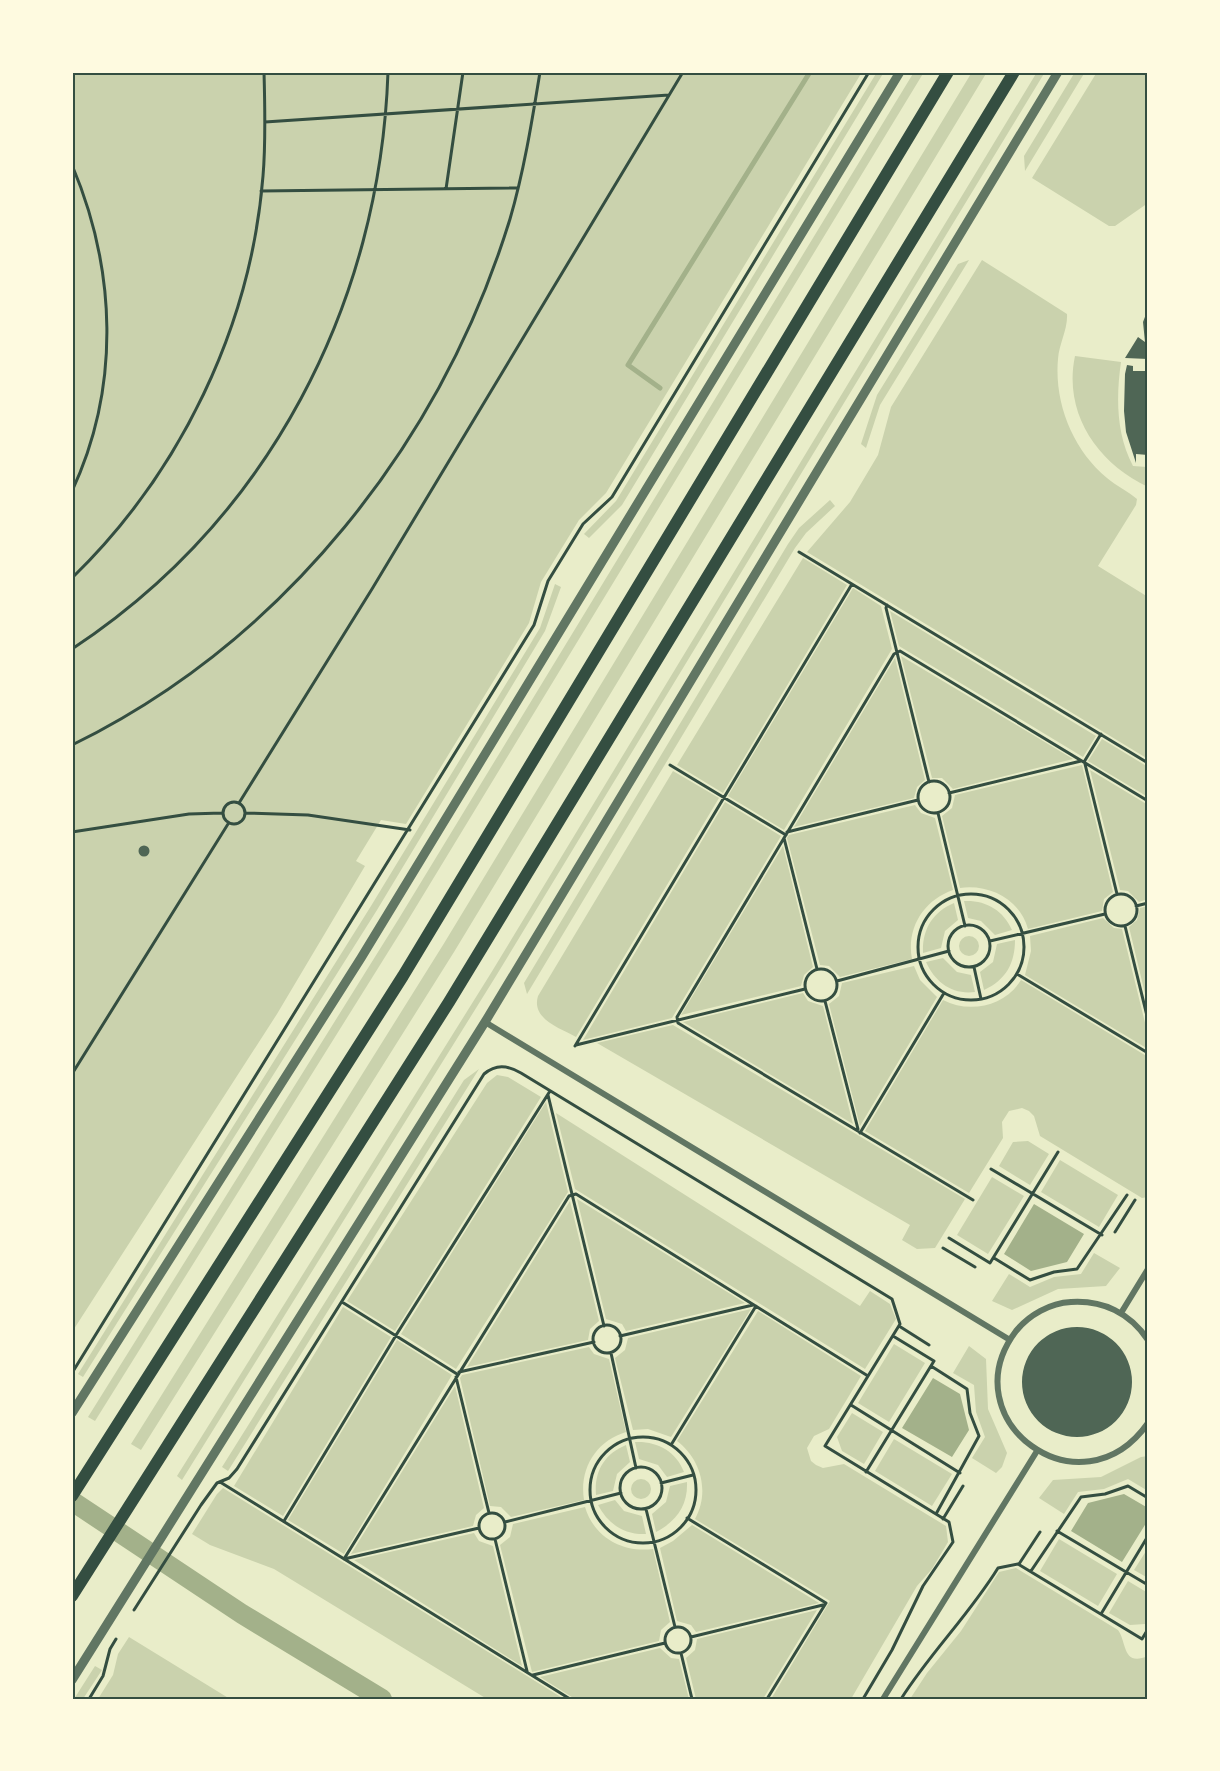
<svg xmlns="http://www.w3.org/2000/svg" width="1220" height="1771" font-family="'Source Serif 4',serif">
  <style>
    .green { fill: #cad2ad }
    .water { fill: #a3b18a }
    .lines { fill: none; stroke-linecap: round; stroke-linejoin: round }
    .stream { stroke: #a3b18a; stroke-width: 5 }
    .canal { stroke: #a3b18a; stroke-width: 20 }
    .building { fill: #4f6655 }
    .path { stroke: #344e41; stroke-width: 3 }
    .minor { stroke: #617663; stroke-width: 6 }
    .tertiary { stroke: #617663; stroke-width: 9 }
    .primary { stroke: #344e41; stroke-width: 12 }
    .neatline { fill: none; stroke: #344e41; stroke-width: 2 }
  </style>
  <rect width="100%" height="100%" fill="#e9edc9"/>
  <path class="green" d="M72 72H862L606 493 579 520 541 582 529 623 406 824 381 820 356 861 365 866 277 1014 72 1332Z
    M877 72H884L622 505 589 538 584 534 616 501Z
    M914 72H924L405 925 95 1421 88 1417 398 920Z
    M972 72H987L454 952 141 1450 131 1444 443 945Z
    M1037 72H1045L496 976 182 1480 177 1476 491 973Z
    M1075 72H1085L1025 171 1024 156Z
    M1097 72H1148V203L1115 226H1109L1032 178Z
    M969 260 880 405 866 448 861 444 877 395 958 264Z
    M982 260 1067 314C1068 329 1059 344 1058 359 1054 403 1073 450 1107 478 1116 486 1128 491 1137 499L1136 505 1098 566 1148 597V759L807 552 850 502 878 455 891 407Z
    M1075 356 1121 362C1116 397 1116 434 1133 466L1147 467 1148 463V487C1097 463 1063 413 1075 356Z
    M830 500 835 506 806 533 795 548 527 994 524 983 788 544 799 528Z
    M803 558 847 585 723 793 677 765Z
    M555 584 561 587 545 631 377 910 83 1377 78 1374 371 906 540 628Z
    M853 588 881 606 892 649 784 830 728 796Z
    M890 611 1096 736 1083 757 899 646Z
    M901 656 1073 759 953 789 942 778H932Z
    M895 658 925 780 917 787 914 798 794 827Z
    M1102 739 1148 767V797L1088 761Z
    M1082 765 1113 892 1104 899 1102 911 1028 929C1020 899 989 884 960 888L942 816 952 808 955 795Z
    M1090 770 1148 805V899L1139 902 1128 891 1120 890Z
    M673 771 719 798 576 1037C560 1028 531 1019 538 996Z
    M725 802 781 836 672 1018 583 1040Z
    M915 805 921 813 935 818 953 890C924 900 906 928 912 959L840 977 829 966 820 965 787 838 789 835Z
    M783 846 813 967 804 975 801 986 681 1015Z
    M964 901C986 900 1003 910 1012 930L995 935 981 921 968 918Z
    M954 903 958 920 945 931 941 948 923 953C922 929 933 912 954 903Z
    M1148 906V1006L1129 927 1137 920 1140 908Z
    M1103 918 1114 928 1122 929 1148 1035V1049L1025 975 1031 951 1030 936Z
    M959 946a10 10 0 1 1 20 0a10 10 0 1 1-20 0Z
    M1015 940C1015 963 1006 980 984 990L980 972 993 962 997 944Z
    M943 958 957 972 971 975 975 992C952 995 935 982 926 962Z
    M914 966 920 980 937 997 860 1126 829 1004 839 996 842 983Z
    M1021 980 1148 1057V1197L1142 1198 1040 1136 1034 1116 1029 1111 1022 1108 1009 1111 1002 1122 1003 1138 969 1193 865 1131 943 1000C970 1014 1005 1006 1021 980Z
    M803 993 808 1001 823 1006 853 1124 683 1022Z
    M673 1025 965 1199 935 1248 917 1249 902 1240 910 1225 597 1043Z
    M479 1069 228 1471 222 1467 464 1080Z
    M497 1075 508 1077 541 1097 395 1331 347 1301 487 1083Z
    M546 1102 568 1192 456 1369 401 1334Z
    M556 1113 860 1306 870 1291 890 1304 896 1319 865 1369 575 1189Z
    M1028 1141 1049 1154 1030 1185 999 1166 1013 1142Z
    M1060 1160 1118 1195 1099 1227 1041 1192Z
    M992 1177 1024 1196 988 1254 957 1235Z
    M577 1199 745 1303 626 1331 622 1324 606 1319Z
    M570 1201 599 1321 590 1329 588 1340 467 1367Z
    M1094 1253 1120 1268 1106 1286 1058 1289 1012 1310 992 1301 1009 1274 1030 1287 1054 1277 1081 1274Z
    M343 1307 391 1337 283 1516 234 1486Z
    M751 1309 671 1437 648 1429 633 1430 615 1358 625 1350 628 1338Z
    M758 1311 861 1376 829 1429 814 1436 807 1448 811 1461 816 1465 823 1468 844 1464 946 1526 948 1542 932 1569 917 1586 851 1699H771L830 1601 695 1519C710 1492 701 1459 677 1441Z
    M397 1340 452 1375 344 1554 288 1520Z
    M894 1344 925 1363 889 1422 858 1403Z
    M969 1346 986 1359 988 1409 1007 1453 1002 1467 996 1473 972 1458 985 1437 976 1412 974 1385 953 1373Z
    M589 1347 594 1354 609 1359 626 1432C596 1441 579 1469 584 1500L511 1517 501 1507 490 1506 460 1378 462 1375Z
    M455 1386 484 1508 476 1515 473 1526 351 1554Z
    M852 1413 883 1432 864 1464 842 1451 837 1437Z
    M894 1439 952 1474 932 1506 875 1471Z
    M635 1442C657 1441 676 1451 684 1472L667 1477 658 1465 639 1459Z
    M626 1445 630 1462 617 1474 613 1491 596 1495C594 1472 604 1454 626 1445Z
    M1148 1456V1491L1128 1479 1104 1489 1078 1492 1064 1514 1039 1498 1053 1480 1101 1477 1141 1457Z
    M631 1489a10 10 0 1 1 20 0a10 10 0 1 1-20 0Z
    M687 1482C688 1505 677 1521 656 1532L652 1514 666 1502 670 1486Z
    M223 1488 564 1699H487L274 1569 210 1545 192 1534 217 1494Z
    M615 1500 624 1511 642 1516 646 1534C624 1535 608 1524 598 1505Z
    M585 1507C594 1537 622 1553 653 1549L670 1622 661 1630 659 1641 532 1672 500 1545 510 1537 513 1524Z
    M692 1525 819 1603 696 1632 691 1625 677 1621 660 1548 673 1541Z
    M474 1533 479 1541 493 1546 522 1666 354 1560Z
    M1059 1539 1117 1574 1098 1606 1040 1571Z
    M1148 1548V1578L1134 1570Z
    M1016 1568 1118 1630C1127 1642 1122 1667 1148 1656V1699H910L927 1673 961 1631 999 1572Z
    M1128 1581 1148 1593V1619L1145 1624 1130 1625 1109 1613Z
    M817 1610 763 1699H696L686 1658 695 1650 697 1639Z
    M129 1637 230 1699H98L113 1675 118 1654Z
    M660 1648 671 1658 679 1659 689 1699H575L540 1677Z
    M95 1666 102 1670 83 1699H74Z"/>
  <path class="water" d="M1034 1204 1084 1234 1067 1262 1031 1271 1004 1254Z
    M933 1378 960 1394 969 1430 952 1457 902 1428Z
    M1124 1494 1148 1508V1520L1122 1562 1071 1531 1088 1503Z"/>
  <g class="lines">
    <path class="stream" d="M660 388 628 365 810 72"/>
    <path class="canal" d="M72 1501 242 1614 382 1699"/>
  </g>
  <path class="building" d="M1148 309V359L1125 358 1138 337 1145 342 1143 322Z
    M1146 360 1148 455 1136 454V463L1126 432 1124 411 1125 374 1127 365 1133 366V371H1146Z
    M138.5 851a5.5 5.5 0 1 1 11 0a5.5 5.5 0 1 1-11 0Z
    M1022 1382a55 55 0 1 1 110 0a55 55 0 1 1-110 0Z"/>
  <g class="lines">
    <path class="path" d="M265 122 669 95
      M72 165C116 269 121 386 72 491
      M446 189 463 72
      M261 191 517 188
      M799 552 1148 763
      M72 578C180 473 251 327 263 176 266 142 265 107 264 72
      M887 605 886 608 929 782
      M72 649C269 519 380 304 388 72
      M72 745C284 641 441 443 510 219 524 171 532 121 540 72
      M1084 762 1101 734
      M1085 764 1117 894
      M670 765 786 835
      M918 797a16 16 0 1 1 32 0a16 16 0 1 1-32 0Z
      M949 793 1081 761
      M223 813a11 11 0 1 1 22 0a11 11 0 1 1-22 0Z
      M239 803 372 589 683 72
      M245 813 308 815 410 830
      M938 813 965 926
      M72 832 189 814 222 813
      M787 832 918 800
      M784 838 817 969
      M1105 910a16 16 0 1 1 32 0a16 16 0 1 1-32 0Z
      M918 947a53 53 0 1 1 106 0a53 53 0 1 1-106 0Z
      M1136 906 1148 903
      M948 946a21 21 0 1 1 42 0a21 21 0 1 1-42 0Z
      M1125 926 1148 1020
      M990 941 1105 914
      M974 967 981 999
      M805 985a16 16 0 1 1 32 0a16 16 0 1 1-32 0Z
      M1017 974 1148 1053
      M837 981 949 951
      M825 1001 858 1129
      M576 1045 805 989
      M575 1046 852 584
      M72 1074 228 824
      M548 1095 604 1326
      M860 1133 944 993
      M991 1169 1102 1235
      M973 1200 678 1023 677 1017 894 654 900 651 1148 801
      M1115 1232 1135 1200
      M949 1238 990 1263 1058 1152
      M943 1248 975 1267
      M994 1258 1030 1280 1054 1272 1077 1269 1127 1195
      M342 1302 457 1374
      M593 1339a14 14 0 1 1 28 0a14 14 0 1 1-28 0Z
      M899 1326 929 1345
      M620 1336 753 1305
      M611 1353 636 1468
      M931 1366 967 1389 970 1413 979 1436 936 1514
      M459 1372 594 1342
      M72 1373 534 625 548 581 583 524 612 497 869 72
      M456 1377 489 1513
      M851 1405 960 1473
      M590 1490a53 53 0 1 1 106 0a53 53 0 1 1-106 0Z
      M671 1445 756 1306
      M620 1488a21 21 0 1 1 42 0a21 21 0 1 1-42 0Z
      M866 1472 934 1361 893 1336
      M220 1482 570 1699
      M661 1483 693 1475
      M646 1509 675 1627
      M479 1526a13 13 0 1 1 26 0a13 13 0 1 1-26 0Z
      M687 1518 826 1603 767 1699
      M943 1519 963 1486
      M284 1521 398 1332 550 1091
      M505 1522 621 1493
      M1057 1531 1148 1585
      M495 1539 527 1671
      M344 1559 569 1196 576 1194 868 1376
      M344 1559 479 1528
      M1019 1564 1040 1532
      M1031 1571 1081 1497 1105 1494 1128 1486 1148 1498
      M134 1610 201 1505 217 1483 229 1478 237 1469 484 1074C496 1064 507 1065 521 1073L892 1299 900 1324 825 1446 949 1522 953 1542 923 1586 892 1650 863 1699
      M1101 1614 1148 1536
      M665 1640a13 13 0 1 1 26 0a13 13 0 1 1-26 0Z
      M691 1637 823 1605
      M681 1653 692 1699
      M533 1675 665 1643
      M89 1699 103 1676 110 1649 116 1639
      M901 1699C930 1653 969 1615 998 1568L1018 1564 1142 1639 1148 1629"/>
    <path class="minor" d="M485 1022 1010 1340
      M1121 1313 1148 1269
      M1148 1340C1130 1313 1103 1300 1071 1302 1050 1303 1029 1315 1016 1331 949 1420 1081 1518 1148 1423
      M883 1699 1037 1451"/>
    <path class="tertiary" d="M72 1413 361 958 900 72
      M72 1680 485 1022 1058 72"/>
    <path class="primary" d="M72 1496 403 976 948 72
      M72 1596 449 1002 1014 72"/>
  </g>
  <rect width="1220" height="1771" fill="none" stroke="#fefae0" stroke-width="147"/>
  <rect x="74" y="74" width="1072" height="1624" class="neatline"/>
</svg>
